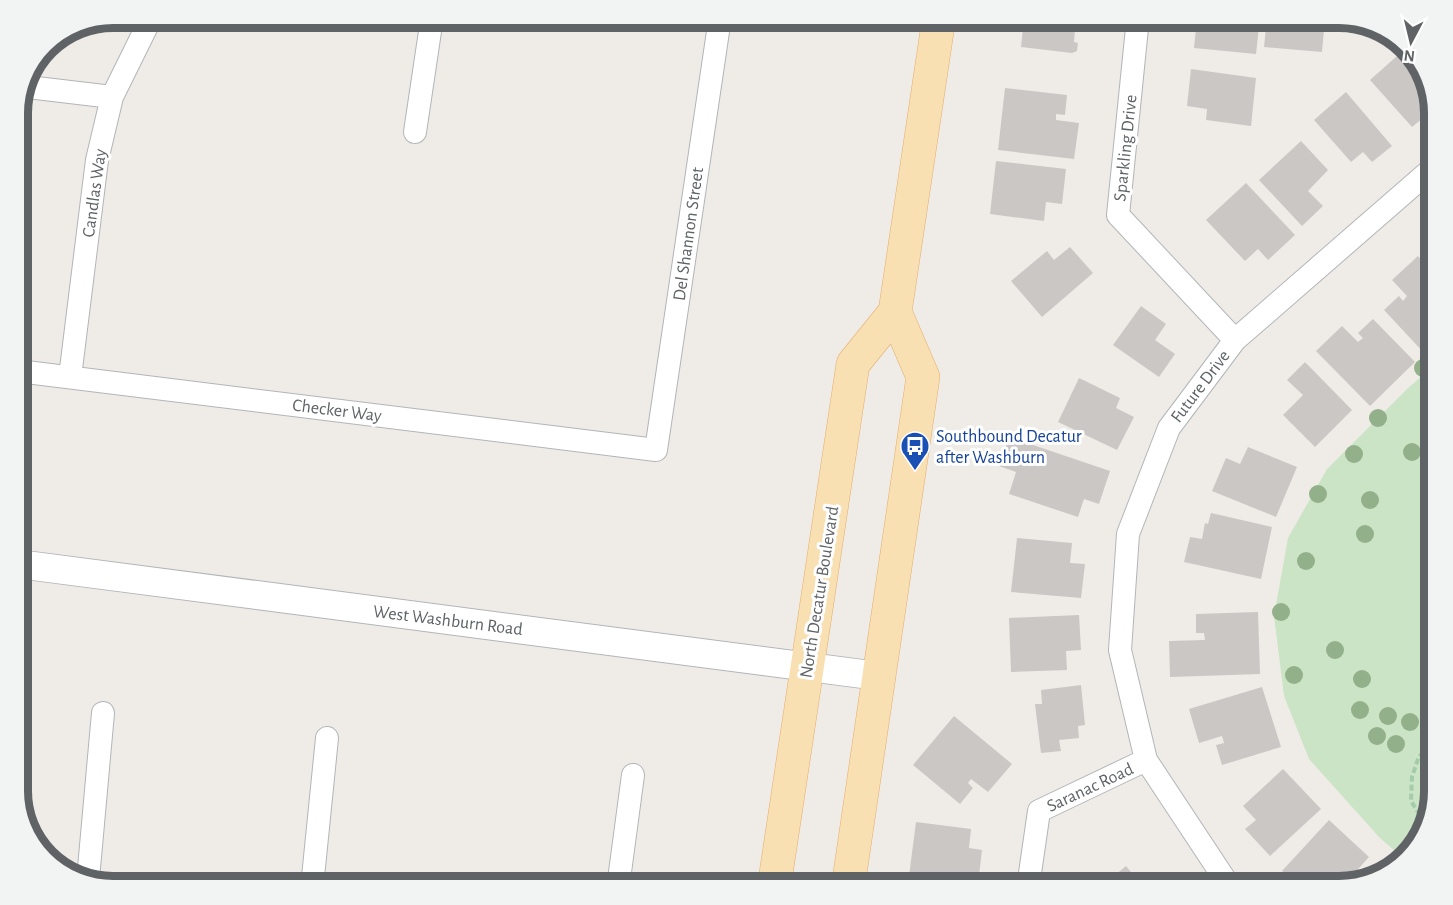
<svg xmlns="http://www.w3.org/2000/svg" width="1453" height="905" font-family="'Alegreya Sans',sans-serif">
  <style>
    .green { fill: #cce4c6 }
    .building { fill: #cbc7c4 }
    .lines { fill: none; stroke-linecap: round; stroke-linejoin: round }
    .minor-casing { stroke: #b2b5b8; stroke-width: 24 }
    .tertiary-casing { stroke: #b2b5b8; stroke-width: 30 }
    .primary-casing { stroke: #e5ac6a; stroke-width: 34 }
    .path { stroke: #a4cca8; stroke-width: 4; stroke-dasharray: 6 3; stroke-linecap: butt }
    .minor { stroke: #fff; stroke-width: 22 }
    .tertiary { stroke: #fff; stroke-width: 28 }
    .primary { stroke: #f8e0b3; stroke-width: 33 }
    .tree { fill: #92b089 }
    .labels { text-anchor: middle; stroke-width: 6; stroke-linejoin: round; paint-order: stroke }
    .street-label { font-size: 18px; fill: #5f6366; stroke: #fff }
    .transit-label { font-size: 18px; fill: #164399; stroke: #fff; text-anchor: start }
    .rim { fill: none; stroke: #5f6366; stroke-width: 8 }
  </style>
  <rect width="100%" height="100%" fill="#efece7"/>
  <path class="green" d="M1435 365V792L1419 844 1404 859 1379 837 1309 759 1284 696 1274 616 1288 538 1327 469 1408 388Z"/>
  <path class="building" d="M1024 18H1096L1095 31 1075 28 1074 42 1078 43 1077 51 1072 53 1021 47Z
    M1197 18H1260L1256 54 1194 48Z
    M1267 18H1325L1322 52 1264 47Z
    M1406 48 1422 65 1428 85 1419 93 1434 109 1412 127 1370 80Z
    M1191 69 1256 78 1251 126 1206 120 1207 109 1187 106Z
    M1005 88 1067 95 1065 115 1056 114V120L1079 123 1074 159 998 150Z
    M1346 92 1392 146 1372 162 1363 152 1351 162 1314 120Z
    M1301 141 1328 170 1308 191 1323 206 1302 226 1259 180Z
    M996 161 1066 169 1062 204 1046 202 1044 221 990 214Z
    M1246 183 1295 235 1268 260 1258 249 1245 261 1206 220Z
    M1070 247 1093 273 1042 317 1011 281 1047 251 1054 260Z
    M1418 256 1435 275V345L1425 354 1384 310 1399 296 1403 301 1407 296 1392 280Z
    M1141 306 1166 324 1155 340 1175 354 1159 377 1113 345Z
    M1373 319 1415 362 1370 406 1316 351 1342 326 1358 342 1363 338 1358 333Z
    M1305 362 1352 410 1315 447 1283 415 1303 395 1287 380Z
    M1079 378 1120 398 1116 408 1134 417 1117 450 1058 422Z
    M1009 437 1110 471 1099 504 1084 499 1078 517 1009 494 1016 472 999 466Z
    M1248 447 1297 467 1276 517 1212 491 1226 458 1240 464Z
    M1211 513 1272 527 1261 579 1184 562 1190 537 1202 539 1205 523 1208 524Z
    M1017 538 1072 543 1070 563 1085 564 1081 598 1011 592Z
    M1258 612 1260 674 1170 677 1169 641 1205 640 1204 633H1196V614Z
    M1079 615 1081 650 1066 651 1067 670 1011 672 1009 618Z
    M1081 685 1085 725 1078 726 1079 738 1059 740 1061 751 1041 753 1035 704H1042L1041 690Z
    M1262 687 1281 747 1222 765 1216 745 1224 743 1222 736 1199 743 1189 709Z
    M954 716 1012 764 988 792 971 779 968 783 973 788 960 804 913 765Z
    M1283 769 1321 809 1270 856 1245 829 1256 820 1243 806Z
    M1329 820 1369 857 1342 887H1321L1318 884 1315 887H1299L1282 871Z
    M916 822 971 829 969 848 982 850 978 884 909 876Z
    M1126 866 1139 882 1135 885 1136 887H1101Z
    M1154 876 1164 887H1140Z"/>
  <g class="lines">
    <g class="minor-casing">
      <path id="minor" d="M1138 18 1118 215 1235 340
        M28 87 112 97
        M415 132 432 18
        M18 371 656 450 720 18
        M70 377 97 160 112 97 151 18
        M88 879 103 713
        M110 886 119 887
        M312 887 327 738
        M618 887 633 775
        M1028 887 1039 811 1146 760
        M1230 887 1146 760 1120 650 1128 534 1169 428 1235 340 1435 166"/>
    </g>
    <g class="tertiary-casing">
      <path id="tertiary" d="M18 564 878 676"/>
    </g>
    <g class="primary-casing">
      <path id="primary" d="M774 887 853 364 895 312 939 18
        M848 887 923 377 895 312"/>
    </g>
    <path class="path" d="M1426 821 1423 820 1411 801 1412 777 1419 756 1435 746"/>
    <use href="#minor" class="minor"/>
    <use href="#tertiary" class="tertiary"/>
    <use href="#primary" class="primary"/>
  </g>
  <g class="tree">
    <circle cx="1423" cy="368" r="9"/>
    <circle cx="1378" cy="418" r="9"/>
    <circle cx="1412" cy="452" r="9"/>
    <circle cx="1354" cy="454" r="9"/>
    <circle cx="1318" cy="494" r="9"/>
    <circle cx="1370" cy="500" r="9"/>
    <circle cx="1365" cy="534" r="9"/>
    <circle cx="1306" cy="561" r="9"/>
    <circle cx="1281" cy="612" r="9"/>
    <circle cx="1335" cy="650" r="9"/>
    <circle cx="1294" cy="675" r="9"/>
    <circle cx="1362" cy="679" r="9"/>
    <circle cx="1360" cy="710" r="9"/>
    <circle cx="1388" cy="716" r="9"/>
    <circle cx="1410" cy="722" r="9"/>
    <circle cx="1377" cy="736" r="9"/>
    <circle cx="1396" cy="744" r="9"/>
  </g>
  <defs>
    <g id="bus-pin" transform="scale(1.5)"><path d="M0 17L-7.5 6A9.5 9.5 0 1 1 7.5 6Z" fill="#1a4fb4" stroke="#fff"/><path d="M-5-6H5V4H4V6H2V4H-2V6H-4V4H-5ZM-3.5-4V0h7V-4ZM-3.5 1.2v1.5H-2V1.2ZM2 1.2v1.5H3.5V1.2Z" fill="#fff"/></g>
  </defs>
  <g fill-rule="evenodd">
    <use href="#bus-pin" x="915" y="446"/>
  </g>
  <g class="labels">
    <g class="street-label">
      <text transform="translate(1125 148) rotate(-84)" y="6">Sparkling Drive</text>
      <text transform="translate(94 193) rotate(-82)" y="6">Candlas Way</text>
      <text transform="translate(688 234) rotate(-82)" y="6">Del Shannon Street</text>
      <text transform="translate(1200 386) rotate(-53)" y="6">Future Drive</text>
      <text transform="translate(337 410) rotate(7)" y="6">Checker Way</text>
      <text transform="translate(819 592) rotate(-81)" y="6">North Decatur Boulevard</text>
      <text transform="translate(448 620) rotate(7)" y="6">West Washburn Road</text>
      <text transform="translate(1090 787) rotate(-25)" y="6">Saranac Road</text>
    </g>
    <g class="transit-label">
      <text x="936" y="442">Southbound Decatur<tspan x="936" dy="21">after Washburn</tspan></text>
    </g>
  </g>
  <path d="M0 0H1453V905H0ZM113 28H1339A85 85 0 0 1 1424 113V791A85 85 0 0 1 1339 876H113A85 85 0 0 1 28 791V113A85 85 0 0 1 113 28Z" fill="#f2f3f3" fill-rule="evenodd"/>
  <path class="rim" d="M113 28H1339A85 85 0 0 1 1424 113V791A85 85 0 0 1 1339 876H113A85 85 0 0 1 28 791V113A85 85 0 0 1 113 28Z"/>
  <g transform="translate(1411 42) rotate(187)" stroke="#ffffff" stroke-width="4.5" paint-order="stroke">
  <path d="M0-4.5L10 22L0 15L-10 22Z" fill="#5f6366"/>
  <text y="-9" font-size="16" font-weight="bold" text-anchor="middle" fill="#5f6366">N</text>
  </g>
</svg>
